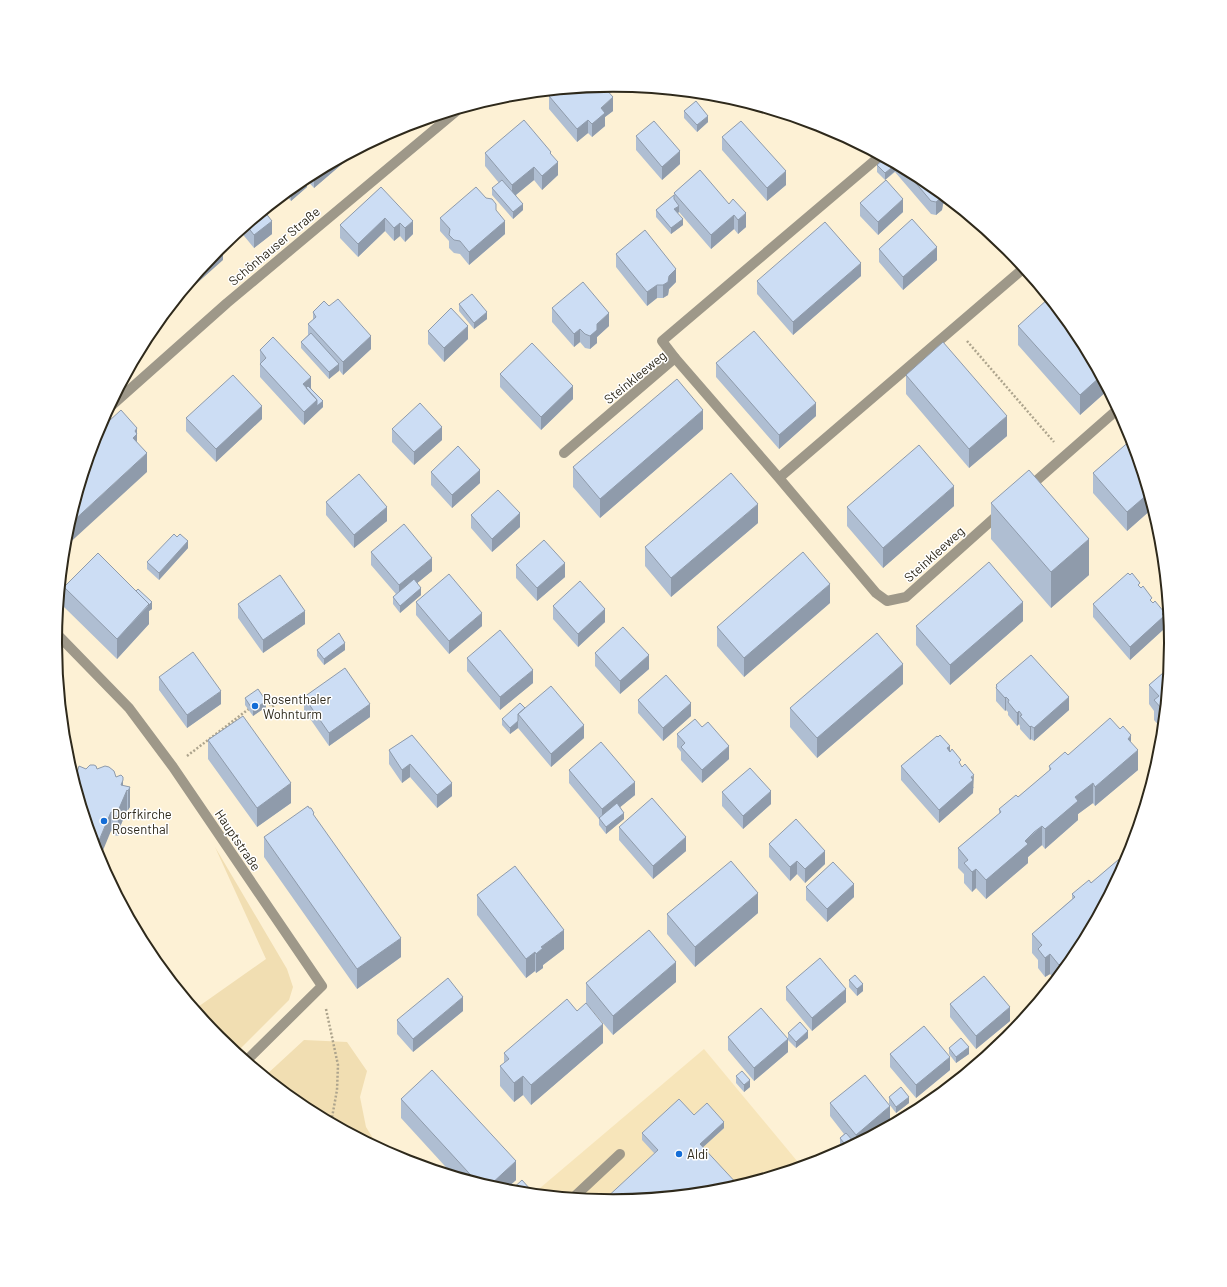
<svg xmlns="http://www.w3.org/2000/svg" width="1227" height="1287" font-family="Barlow,sans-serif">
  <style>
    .built { fill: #f7e5ba }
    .green { fill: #f1deb2 }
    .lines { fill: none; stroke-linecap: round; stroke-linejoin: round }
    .path { stroke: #ada48d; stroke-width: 2.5; stroke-dasharray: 2 2; stroke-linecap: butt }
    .service { stroke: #9e9889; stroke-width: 10 }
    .minor { stroke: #9e9889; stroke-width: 10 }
    .tertiary { stroke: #9e9889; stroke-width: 10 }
    .wall { fill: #afbed2 }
    .shaded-wall { fill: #8f9bab }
    .building { fill: #ccddf4; stroke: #8f9bab }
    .poi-dot { fill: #146dd7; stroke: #fff; stroke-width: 1.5 }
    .labels { text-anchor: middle; stroke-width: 3; stroke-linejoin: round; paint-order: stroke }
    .street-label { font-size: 13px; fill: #2e291b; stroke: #fff }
    .poi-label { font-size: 13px; fill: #2e291b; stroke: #fff; text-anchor: start }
    .rim { fill: none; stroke: #2e291b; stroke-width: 2 }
  </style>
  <rect width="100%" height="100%" fill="#fdf1d5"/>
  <path class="built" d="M704 1049 802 1167 722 1191 613 1202 533 1194Z"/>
  <path class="green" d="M215 847 287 969 293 987 289 1000 236 1053 218 1038 195 1009 266 959Z
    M304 1040 347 1042 367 1071 360 1097 366 1127 374 1140 384 1151 303 1108 265 1076Z"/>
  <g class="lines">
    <path class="path" d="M967 341 1054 442
      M262 699 264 697 272 707 284 697
      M187 756 250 708
      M326 1009 338 1065 337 1090 331 1123"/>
    <path class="service" d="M675 358 662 341 880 156
      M573 1198 620 1154"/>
    <path class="minor" d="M564 453 675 358 779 478 876 593 887 601 906 597 1001 512
      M779 478 1024 268
      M1028 488 1118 409
      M56 633 129 708 173 767 322 986 246 1061"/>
    <path class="tertiary" d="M110 407 227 303 459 109"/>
  </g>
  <path class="wall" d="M549 96 613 111 605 117V126L592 137 588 133 577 142 549 109Z
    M684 111 708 122 697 132 684 118Z
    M636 136 680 164 662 180 636 150Z
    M722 137 786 185 767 201 722 150Z
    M356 151V152L314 188 305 178Z
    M485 153 551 154 558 175 542 190 534 180 516 195 523 210 513 219 492 195V188L499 183 485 166Z
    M885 158 924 179 948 199 943 204 942 210 936 215 931 214 895 172 885 180 877 172V165Z
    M700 170 746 227 738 234 734 229 711 249 679 212 678 213 683 225 671 234 656 217V210L674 195V193Z
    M303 179 307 187 291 201 285 194Z
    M381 187 413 234 405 242 400 236 394 241 385 231 358 257 340 238V225Z
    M860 203 903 212 878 235 860 216Z
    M264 211 272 234 254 248 240 231Z
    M496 211 505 234 469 265 460 254 454 253 449 248V241L440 231V218Z
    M879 249 937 260 903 290 879 262Z
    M616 254 676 282 669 289 668 295 663 298H657L647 306 616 267Z
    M861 276 793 335 757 294V281Z
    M459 304 487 319 474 329 459 311Z
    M552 308 609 326 597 337V343L590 349 585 348 580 342 574 347 552 322Z
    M313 312 371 349 343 375 339 370 329 379 301 348V342L308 335V324L313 320Z
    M1018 326 1108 390 1080 415 1018 345Z
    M428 331 468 339 444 362 428 344Z
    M260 350 311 388 323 407 304 425 260 377Z
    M716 363 816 416 779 449 716 377Z
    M500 374 573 399 541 430 500 387Z
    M906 375 1007 436 969 468 906 394Z
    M186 418 262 419 216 462 186 431Z
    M392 429 442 440 414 465 392 442Z
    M703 429 600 518 573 487V467Z
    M1132 439 1153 508 1127 531 1093 493V473Z
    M431 472 480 483 452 508 431 485Z
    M326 502 387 521 354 548 326 515Z
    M991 503 1089 575 1051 608 991 539Z
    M954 506 883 568 847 526V507Z
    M471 515 520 527 492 552 471 528Z
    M758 523 671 597 645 566V547Z
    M177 537 188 548 159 580 147 569V562Z
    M371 552 432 571 417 583 421 595 400 613 393 604V597L396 594 371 565Z
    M516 565 565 577 537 601 516 578Z
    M64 587 136 591 152 609 149 611V624L117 659 64 607Z
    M1140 587 1152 602 1164 612V629L1130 660 1093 617V604Z
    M416 602 482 626 449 654 416 615Z
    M830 603 744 677 717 646V627Z
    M238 604 305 624 263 653 238 618Z
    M553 606 605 622 578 647 553 619Z
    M1023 621 950 685 916 645V626Z
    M317 650H345L324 665 317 656Z
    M595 653 649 669 620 694 595 666Z
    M467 658 533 683 500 710 467 671Z
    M1170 667 1164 728 1162 729 1154 720V711L1149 704V685Z
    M159 677 221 704 187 728 159 690Z
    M903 684 817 758 790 727V708Z
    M996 685 1069 710 1034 741 1031 739 1030 740 1020 729V726L1019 724 1017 726 1008 715V712L1006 710 1005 711 996 701Z
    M304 697 370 717 329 746 304 710Z
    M245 698 266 707 253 716 245 705Z
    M638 700 691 716 663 741 638 713Z
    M525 708 584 738 551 767 518 728 510 734 502 725V719Z
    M677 734 729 759 702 783 681 760V752L677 747Z
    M412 735 452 796 437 808 410 777 402 783 389 764V750Z
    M208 740 291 803 257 827 208 759Z
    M1131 742 1138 770 1095 806 1093 803 1078 814V820L1045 849 1042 845 1034 852 1028 857V863L986 899 976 888 972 892 964 883V874L958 868V848L999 814V809L1018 797 1049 771V766L1068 755Z
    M950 752 961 766 974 788H973V793L939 823 901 780V766Z
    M86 769H97L116 777 123 786 130 787V807L128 810H127L120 827V831L118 836 114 835V832L111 831 76 776Z
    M569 770 635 795 620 807 624 819 606 834 599 825V819L569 783Z
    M722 792 771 804 743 829 722 806Z
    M309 808 401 957 357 989 264 857V837Z
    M619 827 686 851 653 879 619 840Z
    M1134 843 1078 954 1056 981 1050 974 1045 977 1038 968V960L1032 953V934L1072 899V894L1091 883 1123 856V852Z
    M769 844 825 864 805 883 797 874 790 881 769 857Z
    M806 887 854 897 827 922 806 900Z
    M477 895 564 949 543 965V968L536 973 535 971 526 978 477 915Z
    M758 913 695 967 667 934V914Z
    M849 980 863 991 857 996 849 987Z
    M676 982 613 1035 586 1003V983Z
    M786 987 846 1002 812 1031 786 1000Z
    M950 1004 1010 1021 976 1049 950 1017Z
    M463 1011 413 1052 397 1034V1020Z
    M788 1033 808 1038 796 1048 788 1040V1052L754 1081 728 1050V1037L788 1039Z
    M603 1043 531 1105 523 1095 514 1102 500 1086V1066L504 1064V1053Z
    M949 1048 969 1054 956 1063 949 1054Z
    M890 1054 950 1070 916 1098 890 1067Z
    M736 1076 750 1087 744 1092 736 1083Z
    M889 1097 909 1103 896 1113 889 1104Z
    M401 1099 516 1180 504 1191 454 1176 401 1118Z
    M830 1103 890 1120 869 1137 854 1145 844 1150 840 1145V1138L844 1134 830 1116Z
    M694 1115 724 1128 703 1147 654 1153 642 1140V1133Z"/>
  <path class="shaded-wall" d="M613 97V111L605 117V126L592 137V124L601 108Z
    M708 116V122L697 132V125Z
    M588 120V133L577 142V129Z
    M356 151V152L314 188V175L320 170Z
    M680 151V164L662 180V167Z
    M558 162V175L542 190V176Z
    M895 165V171L885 180V173Z
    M534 167V180L512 198V185Z
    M786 171V185L767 201V188Z
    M307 180V187L291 201V194Z
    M943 195 948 199 943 204 942 210 936 215V202Z
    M903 199V212L878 235V222Z
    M523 204V210L513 219V212Z
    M679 206V212L674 216V209Z
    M746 213V227L738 234V220Z
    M734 215V229L711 249V235Z
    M385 218V231L358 257V244Z
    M683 219V225L671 234V228Z
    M272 221V234L254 248V235Z
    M413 221V234L405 242V228Z
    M505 221V234L469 265V252Z
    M400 223V236L394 241V228Z
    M223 247V260L186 293V288L212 257Z
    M937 247V260L903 290V277Z
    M861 263V276L793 335V322Z
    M676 269V282L669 289 668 295 663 298V285L669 276Z
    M657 285V298L647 306V292Z
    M487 312V319L474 329V323Z
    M609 313V326L597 337V343L590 349V336L597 324Z
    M468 326V339L444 362V348Z
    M580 329V342L574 347V334Z
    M371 336V349L343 375V362Z
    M339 364V371L329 379V372Z
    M1101 376 1108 390 1080 415V395Z
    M311 377V391H303V384Z
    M573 386V399L541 430V417Z
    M317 400 323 401V407L304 425V412Z
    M816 403V416L779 449V435Z
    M262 406V419L216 462V449Z
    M703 410V429L600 518V499Z
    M1007 416V436L969 468V449Z
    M442 427V440L414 465V452Z
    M137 428V453L133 438 135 431Z
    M147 453V472L64 548 66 534 69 525Z
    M480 470V483L452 508V495Z
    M954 486V506L883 568V548Z
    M1149 493 1153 508 1127 531V512Z
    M758 504V523L671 597V578Z
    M387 507V521L354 548V535Z
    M520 513V527L492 552V539Z
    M1089 539V575L1051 608V572Z
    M188 541V548L159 580V573Z
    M432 558V571L399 598V585Z
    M565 563V577L537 601V588Z
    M830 584V603L744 677V658Z
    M421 588V595L400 613V606Z
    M152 602V609L149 611V624L117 659V639Z
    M1023 602V621L950 685V665Z
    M605 609V622L578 647V634Z
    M305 611V624L263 653V640Z
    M1164 612V629L1130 660V647Z
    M482 613V626L449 654V641Z
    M345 643V650L324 665V659Z
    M649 655V669L620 694V681Z
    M903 664V684L817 758V738Z
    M533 670V683L500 710V697Z
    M221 691V704L187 728V715Z
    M1006 697V710L1005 711V698Z
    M1069 697V710L1034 741V728Z
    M266 701V707L253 716V710Z
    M691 703V716L663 741V728Z
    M370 704V717L329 746V733Z
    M1166 706 1164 728 1162 729V709Z
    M1019 711V724L1017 726V713Z
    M518 721V728L510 734V728Z
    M584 725V738L551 767V754Z
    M1031 726V739L1030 740V727Z
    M1131 735V755L1128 739Z
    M729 746V759L702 783V770Z
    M950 746V759L947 748Z
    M1138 750V770L1095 806V787Z
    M410 764V777L402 783V770Z
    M974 775 973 793 939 823V810Z
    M123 780V799L127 790V810L120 827V831L118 836V817L121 785Z
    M635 782V795L602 822V809Z
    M291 783V803L257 827V808Z
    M452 783V796L437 808V795Z
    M1093 783V803L1078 814V820L1045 849V829L1075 797Z
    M130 787V807L128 810V791Z
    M771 791V804L743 829V816Z
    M111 812V831L99 860 95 850Z
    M624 813V819L606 834V827Z
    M1042 826V845L1028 857V863L986 899V880L1025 841Z
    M686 837V851L653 879V866Z
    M825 851V864L805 883V869Z
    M797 861V874L790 881V867Z
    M976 869V888L972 892V872Z
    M854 884V897L827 922V909Z
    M758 893V913L695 967V947Z
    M564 930V949L543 965V968L536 973V954L541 947Z
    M401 938V957L357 989V969Z
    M1082 946 1078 954 1059 976V965Z
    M535 952V971L526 978V959Z
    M1050 954V974L1045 977V958Z
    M676 962V982L613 1035V1016Z
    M863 984V991L857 996V989Z
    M846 989V1002L812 1031V1018Z
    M463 997V1011L413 1052V1039Z
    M1010 1007V1021L976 1049V1036Z
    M603 1024V1043L531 1105V1085Z
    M808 1031V1038L796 1048V1042Z
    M788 1039V1052L754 1081V1068Z
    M969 1047V1054L956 1063V1057Z
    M950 1057V1070L916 1098V1085Z
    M523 1076V1095L514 1102V1083Z
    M750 1080V1087L744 1092V1085Z
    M909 1097V1103L896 1113V1107Z
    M890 1106V1120L869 1137 856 1144V1135Z
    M724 1122V1128L700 1150V1144Z
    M854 1142V1145L847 1149V1147Z
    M516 1161V1180L504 1191 489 1186Z
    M530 1189V1194L525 1193Z"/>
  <path class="building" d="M603 86 613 97 601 108 605 113 592 124 588 120 577 129 549 96 555 91Z
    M696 101 708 116 697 125 684 111Z
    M524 120 551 152 550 153 558 162 542 176 534 167 512 185 485 153Z
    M654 121 680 151 662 167 636 136Z
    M741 121 786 171 767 188 722 137Z
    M885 158 895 163V165L885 173 877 165Z
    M903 168 924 179 943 195 942 197 936 202 931 201Z
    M320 170 314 175 313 174Z
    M700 170 729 204 733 199 746 213 738 220 734 215 711 235 674 193Z
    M305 178 307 180 291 194 289 191Z
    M502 180 523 204 513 212 492 188Z
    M886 180 903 199 878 222 860 203Z
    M381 187 413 221 405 228 400 223 394 228 385 218 358 244 340 225Z
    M476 187 486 198 492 199 496 204V210L505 221 469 252 460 241 454 240 449 235 450 229 440 218Z
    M674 195V199L679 206 674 209 683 219 671 228 656 210Z
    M264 211 272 221 254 235 247 226Z
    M912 219 937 247 903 277 879 249Z
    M825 222 861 263 793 322 757 281Z
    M645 230 676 269 669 276 668 282 663 285H657L647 292 616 254Z
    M222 245 223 247 212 257 219 248Z
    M583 282 609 313 597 324V330L590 336 585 334 580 329 574 334 552 308Z
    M472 294 487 312 474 323 459 304Z
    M1049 298 1078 333 1101 376 1080 395 1018 326Z
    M338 299 371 336 343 362 308 324 316 317 313 312 324 301 329 306Z
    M451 308 468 326 444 348 428 331Z
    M754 331 816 403 779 435 716 363Z
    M311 333 339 364 329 372 301 342Z
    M273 337 311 377 303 384 317 400 304 412 260 364 266 358 260 350Z
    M943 342 1007 416 969 449 906 375Z
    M532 343 573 386 541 417 500 374Z
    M233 375 262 406 216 449 186 418Z
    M677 379 703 410 600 499 573 467Z
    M308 386 323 401 317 406V400L306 388Z
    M420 403 442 427 414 452 392 429Z
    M121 410 137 428 135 431 137 434 133 438 147 453 69 525 97 432Z
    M1132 439 1149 493 1127 512 1093 473Z
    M919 445 954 486 883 548 847 507Z
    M458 446 480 470 452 495 431 472Z
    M1029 470 1089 539 1051 572 991 503Z
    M731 473 758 504 671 578 645 547Z
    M359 474 387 507 354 535 326 502Z
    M498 490 520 513 492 539 471 515Z
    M404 524 432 558 399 585 371 552Z
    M174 534 177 537 180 534 188 541 159 573 147 562Z
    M544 540 565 563 537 588 516 565Z
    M803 552 830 584 744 658 717 627Z
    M98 553 149 604 117 639 64 587Z
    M989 562 1023 602 950 665 916 626Z
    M1128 573 1130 575 1132 573 1140 583 1138 585 1141 588 1143 586 1152 598 1150 600 1153 603 1155 601 1164 612 1162 614 1164 616 1130 647 1093 604Z
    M449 574 482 613 449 641 416 602Z
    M280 575 305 611 263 640 238 604Z
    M414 579 421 588 400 606 393 597Z
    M580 581 605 609 578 634 553 606Z
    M138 589 152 602 148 606 149 604 136 591Z
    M623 627 649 655 620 681 595 653Z
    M500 630 533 670 500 697 467 658Z
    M339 633 345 643 324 659 317 650Z
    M877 633 903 664 817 738 790 708Z
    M193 652 221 691 187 715 159 677Z
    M1031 655 1069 697 1034 728 1031 726 1030 727 1020 716 1022 715 1019 711 1017 713 1008 702 1009 700 1006 697 1005 698 996 688 997 686 996 685Z
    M1170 667 1166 706 1162 709 1154 700 1159 696 1149 685Z
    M345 668 370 704 329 733 304 697Z
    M666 675 691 703 663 728 638 700Z
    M551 686 584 725 551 754 518 714Z
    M258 689 266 701 253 710 245 698Z
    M520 703 525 708 518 714V721L510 728 502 719Z
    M243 716 291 783 257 808 208 740Z
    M1110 718 1120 729 1123 726 1131 735 1128 739 1138 750 1095 787 1093 783 1075 797 1078 801 1045 829 1042 826 1034 832 1025 841 1028 844 986 880 976 869 972 872 964 863 968 860 958 848 1001 812 999 809 1016 795 1018 797 1051 769 1049 766 1065 752 1068 755Z
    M695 719 702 727 708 722 729 746 702 770 681 747 685 743 677 734Z
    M412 735 452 783 437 795 410 764 402 770 389 750Z
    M940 735 950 746 947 748 950 752 952 749 961 760 959 762 962 767 965 764 974 775 971 777 973 780 939 810 901 766 937 736 938 737Z
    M601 742 635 782 602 809 569 770Z
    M90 765H94L96 766 97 769 105 766 109 767 114 771 116 777 121 775 123 777V780L121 785 130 787 128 791 127 790 118 811 120 812 118 817 114 815 115 813 111 812 95 850 72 774 76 776 79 766 86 769Z
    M750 768 771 791 743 816 722 792Z
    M652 798 686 837 653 866 619 827Z
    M617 803 624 813 606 827 599 818Z
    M308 806 309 808H311L314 813 313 814 401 938 357 969 264 837Z
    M796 819 825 851 805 869 797 861 790 867 769 844Z
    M1134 843 1129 857 1082 946 1059 965 1050 954 1045 958 1038 949 1042 945 1032 934 1075 897 1072 894 1089 880 1091 883 1125 854 1123 852Z
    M731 861 758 893 695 947 667 914Z
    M833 862 854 884 827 909 806 887Z
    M515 866 564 930 541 947 543 948 536 954 535 952 526 959 477 895Z
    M649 930 676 962 613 1016 586 983Z
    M820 958 846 989 812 1018 786 987Z
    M855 975 863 984 857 989 849 980Z
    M984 976 1010 1007 976 1036 950 1004Z
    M448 978 463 997 413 1039 397 1020Z
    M567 999 577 1011 586 1003 603 1024 531 1085 523 1076 514 1083 500 1066 509 1059 504 1053Z
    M761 1008 788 1039 754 1068 728 1037Z
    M800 1022 808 1031 796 1042 788 1033Z
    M924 1026 950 1057 916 1085 890 1054Z
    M961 1038 969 1047 956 1057 949 1048Z
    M432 1070 516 1161 489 1186 479 1184 401 1099Z
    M742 1071 750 1080 744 1085 736 1076Z
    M865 1075 890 1106 856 1135 830 1103Z
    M901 1087 909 1097 896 1107 889 1097Z
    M679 1099 694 1115 707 1103 724 1122 700 1144 739 1186 722 1191 613 1202 603 1201 658 1150 642 1133Z
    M846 1133 854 1142 847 1147 840 1138Z
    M522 1180 530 1189 525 1193 509 1192Z"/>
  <g class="poi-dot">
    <circle cx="255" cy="706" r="4"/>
    <circle cx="104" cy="821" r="4"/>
    <circle cx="679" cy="1154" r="4"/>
  </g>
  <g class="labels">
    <g class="street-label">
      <text transform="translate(274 246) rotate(-40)" y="5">Schönhauser Straße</text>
      <text transform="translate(635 377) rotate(-39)" y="5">Steinkleeweg</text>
      <text transform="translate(934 554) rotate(-42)" y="5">Steinkleeweg</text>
      <text transform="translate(238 840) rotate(56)" y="5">Hauptstraße</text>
    </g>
    <g class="poi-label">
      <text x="263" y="704">Rosenthaler<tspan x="263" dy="15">Wohnturm</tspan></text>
      <text x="112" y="819">Dorfkirche<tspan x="112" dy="15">Rosenthal</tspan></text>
      <text x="687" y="1159">Aldi</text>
    </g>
  </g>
  <path d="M0 0H1227V1287H0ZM62 643a551 551 0 1 1 1102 0a551 551 0 1 1-1102 0Z" fill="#fff" fill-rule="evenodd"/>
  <path class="rim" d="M62 643a551 551 0 1 1 1102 0a551 551 0 1 1-1102 0Z"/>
</svg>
